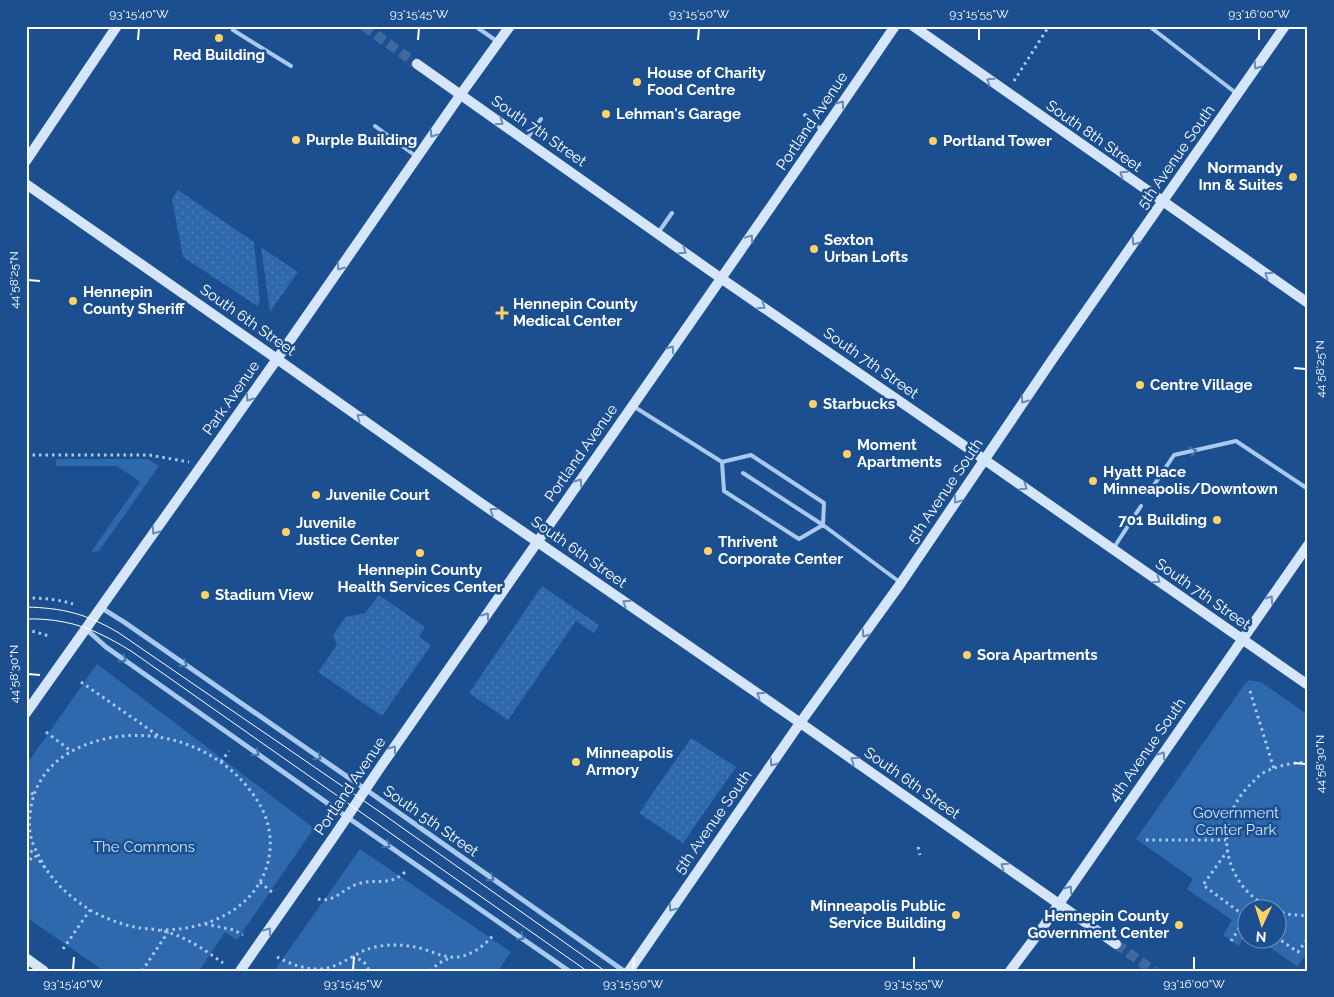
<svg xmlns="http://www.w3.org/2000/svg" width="1334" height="997" font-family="Raleway,sans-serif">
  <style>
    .grass { fill: url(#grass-dots) }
    .green { fill: #2e69ad }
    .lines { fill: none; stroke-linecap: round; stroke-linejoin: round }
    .secondary-tunnel { stroke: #3d69a0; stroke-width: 10; stroke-dasharray: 10 5; stroke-linecap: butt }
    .path { stroke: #a9c9ee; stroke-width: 3; stroke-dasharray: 2.5 4; stroke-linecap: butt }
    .lane { stroke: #a9c9ee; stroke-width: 4 }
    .street { stroke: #a9c9ee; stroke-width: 5 }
    .secondary { stroke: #d6e6fa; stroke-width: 10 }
    .tram { stroke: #fff; stroke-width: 1 }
    .oneway { stroke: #668bba }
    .oneway2 { stroke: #4674ac }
    .ticks { fill: none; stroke: #fff; stroke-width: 2 }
    .poi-dot { fill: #ffd166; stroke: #1b4f8f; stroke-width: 2 }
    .labels { text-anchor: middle; stroke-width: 5; stroke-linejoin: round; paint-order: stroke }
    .poi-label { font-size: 15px; font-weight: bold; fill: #fff; stroke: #1b4f8f; text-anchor: start }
    .street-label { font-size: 15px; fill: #fff; stroke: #1b4f8f }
    .park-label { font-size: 15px; fill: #cfe3fa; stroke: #1b4f8f }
    .neatline { fill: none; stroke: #fff; stroke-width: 2 }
    .ticks-label { font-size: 12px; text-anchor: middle; fill: #fff }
  </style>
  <defs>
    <pattern id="grass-dots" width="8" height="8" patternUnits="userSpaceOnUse" patternTransform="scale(1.25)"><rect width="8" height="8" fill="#2e69ad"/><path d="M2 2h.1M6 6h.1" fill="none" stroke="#4d80b9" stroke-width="1.8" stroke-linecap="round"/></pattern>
  </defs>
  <rect width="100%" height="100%" fill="#1b4f8f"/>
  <path class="grass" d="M178 190 254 242 260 303 257 306 183 257 172 199Z
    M261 247 298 272 270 312Z
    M542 586 599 625 594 633 576 621 508 720 469 693Z
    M379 595 425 627 419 637 431 645 382 716 318 672 337 645 333 635 346 617 365 613Z
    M691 738 736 767 683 843 639 813Z"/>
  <path class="green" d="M56 459H148L159 466 99 551 91 552 140 482 117 466H56Z
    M97 664 314 828 237 940 225 932 199 971H104L26 917V765Z
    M1249 680 1261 682 1308 715V959L1304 957 1298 967 1259 940H1276V910H1246V935L1238 946 1223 935 1232 920 1187 889 1193 879 1136 839 1244 685Z
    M360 849 511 952 498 971H274Z"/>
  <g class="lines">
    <path class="secondary-tunnel" d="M364 26 417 64
      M1116 944 1154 971"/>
    <path class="path" d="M1014 81 1049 26
      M26 455H149L189 462
      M26 598C43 598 57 599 73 604
      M26 630 36 632 49 636
      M81 682 160 737
      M1250 691 1274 769
      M46 732 71 751
      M221 762 229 751
      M26 789 34 795
      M1146 840H1226
      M26 846C38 857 47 872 58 884 67 894 79 903 90 910 106 919 123 925 140 928 148 929 156 929 163 931 185 936 205 950 223 963
      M918 847 920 855
      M1228 850 1203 885 1246 917
      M26 865 34 855
      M45 868C41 859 35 850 32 841 27 826 30 806 35 792 44 769 62 754 85 745 149 720 225 745 260 805 273 828 274 856 261 880 242 916 199 930 161 930
      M260 882 273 893
      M318 899C334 903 343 889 357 884 375 878 389 887 405 872
      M1275 910C1222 889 1210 821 1252 783 1255 780 1259 775 1263 773 1278 765 1292 763 1308 762
      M1276 910 1286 914 1308 916
      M205 924 234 930 243 935
      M1276 937 1298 952 1308 938
      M1231 941 1246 918
      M63 949 90 910
      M277 957C291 964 305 970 321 969 336 968 349 958 363 951 372 947 383 945 393 945 403 945 413 946 423 949 437 953 448 960 463 956 476 952 486 944 494 934
      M352 957C361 959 366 962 369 971
      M142 971 168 932
      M430 971 439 963 450 958"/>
    <path class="lane" d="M475 26 498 42
      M1149 26 1236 93
      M233 30 291 66
      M805 115 823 131
      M375 126 417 157
      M526 140 541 119
      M658 233 672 213
      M633 406 722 462 724 491 799 539 823 525 901 583
      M722 462 751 455 824 503 823 525
      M743 473 823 525
      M1148 494 1174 455 1236 441 1308 489
      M1113 549 1141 506"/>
    <path class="street" d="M100 607 124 622 365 789 624 971
      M86 629 106 647 347 817 569 971"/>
    <path class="secondary" d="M913 26 1308 303
      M417 64 722 279 972 451 1308 685
      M26 161 117 26
      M26 184 277 359 478 501 789 715 1116 944
      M26 713 277 359 461 94 510 26
      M26 958 44 971
      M240 971C273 923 307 876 339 829 357 803 373 777 391 752 559 510 729 270 895 26
      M629 971 800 723 901 583 1052 360 1285 26
      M1010 971 1043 927 1308 545"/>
    <path class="tram" d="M26 607C64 608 87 614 119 633L380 812 605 971
      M26 619C51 618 78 623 100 634 111 639 121 645 131 651L587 971"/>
  </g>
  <defs><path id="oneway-chevron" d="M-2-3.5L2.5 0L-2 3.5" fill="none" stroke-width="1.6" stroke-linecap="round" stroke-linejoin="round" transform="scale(1.25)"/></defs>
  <g class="oneway">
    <use href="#oneway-chevron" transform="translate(1257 66) rotate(125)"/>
    <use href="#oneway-chevron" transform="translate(990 81) rotate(-145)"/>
    <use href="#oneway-chevron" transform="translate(841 104) rotate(-55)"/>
    <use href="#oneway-chevron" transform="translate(500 122) rotate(35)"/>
    <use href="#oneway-chevron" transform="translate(433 134) rotate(125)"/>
    <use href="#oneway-chevron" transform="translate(1123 174) rotate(-145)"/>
    <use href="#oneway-chevron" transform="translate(750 238) rotate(-56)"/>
    <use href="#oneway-chevron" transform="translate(1135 242) rotate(125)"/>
    <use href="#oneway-chevron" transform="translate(683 251) rotate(35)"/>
    <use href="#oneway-chevron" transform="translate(340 267) rotate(125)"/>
    <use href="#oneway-chevron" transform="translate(1268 275) rotate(-145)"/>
    <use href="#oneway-chevron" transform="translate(762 306) rotate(35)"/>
    <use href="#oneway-chevron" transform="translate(671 349) rotate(-55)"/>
    <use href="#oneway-chevron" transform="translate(249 398) rotate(125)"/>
    <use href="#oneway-chevron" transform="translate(1024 400) rotate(125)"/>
    <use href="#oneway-chevron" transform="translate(360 417) rotate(-145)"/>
    <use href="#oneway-chevron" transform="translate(579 482) rotate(-55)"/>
    <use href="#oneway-chevron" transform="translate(1024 487) rotate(35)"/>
    <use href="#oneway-chevron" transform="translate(957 500) rotate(124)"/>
    <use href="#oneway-chevron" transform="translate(493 511) rotate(-146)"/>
    <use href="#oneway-chevron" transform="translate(155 531) rotate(126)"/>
    <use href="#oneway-chevron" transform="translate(1157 580) rotate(35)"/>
    <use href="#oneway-chevron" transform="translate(1270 599) rotate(-55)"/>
    <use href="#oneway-chevron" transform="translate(626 603) rotate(-145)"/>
    <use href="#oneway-chevron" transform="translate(486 616) rotate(-55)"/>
    <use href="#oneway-chevron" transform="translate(865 634) rotate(125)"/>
    <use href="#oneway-chevron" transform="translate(760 695) rotate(-145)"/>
    <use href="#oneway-chevron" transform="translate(393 749) rotate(-55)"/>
    <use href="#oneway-chevron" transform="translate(1162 755) rotate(-55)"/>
    <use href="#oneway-chevron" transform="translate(854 760) rotate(-145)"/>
    <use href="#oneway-chevron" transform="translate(773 763) rotate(125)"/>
    <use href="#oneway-chevron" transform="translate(1004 866) rotate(-145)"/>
    <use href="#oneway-chevron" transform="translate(1069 889) rotate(-55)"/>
    <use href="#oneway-chevron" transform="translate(672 908) rotate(125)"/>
    <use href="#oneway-chevron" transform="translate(268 931) rotate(-55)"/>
  </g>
  <g class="oneway2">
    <use href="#oneway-chevron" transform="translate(1193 451) rotate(-13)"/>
    <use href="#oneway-chevron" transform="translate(123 659) rotate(35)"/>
    <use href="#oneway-chevron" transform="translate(184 664) rotate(35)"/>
    <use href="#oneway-chevron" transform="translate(256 753) rotate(35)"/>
    <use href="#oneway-chevron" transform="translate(318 757) rotate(35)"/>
    <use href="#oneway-chevron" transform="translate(387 845) rotate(35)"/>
    <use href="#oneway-chevron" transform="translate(491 878) rotate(35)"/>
    <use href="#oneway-chevron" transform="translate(521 937) rotate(35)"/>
  </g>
  <path class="ticks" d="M138 40 139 28M418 40 419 28M698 40 699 28M979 40V28M1259 40V28M28 280 40 281M1294 368 1306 369M28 674 40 675M1294 763 1306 764M73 970 74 957M353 970 354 957M633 970 634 957M914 970V957M1194 970V957"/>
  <g class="poi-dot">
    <circle cx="219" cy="38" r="5"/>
    <circle cx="637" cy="82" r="5"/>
    <circle cx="606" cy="114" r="5"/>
    <circle cx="296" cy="140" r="5"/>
    <circle cx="933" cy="141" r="5"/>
    <circle cx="1293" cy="177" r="5"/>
    <circle cx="814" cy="249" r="5"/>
    <circle cx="73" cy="301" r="5"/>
    <path d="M499.5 305.5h5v5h5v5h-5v5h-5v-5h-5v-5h5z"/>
    <circle cx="1140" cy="385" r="5"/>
    <circle cx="813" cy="404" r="5"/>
    <circle cx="847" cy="454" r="5"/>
    <circle cx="1093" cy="481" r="5"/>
    <circle cx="316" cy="495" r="5"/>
    <circle cx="1217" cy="520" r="5"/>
    <circle cx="286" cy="532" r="5"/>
    <circle cx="708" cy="551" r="5"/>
    <circle cx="420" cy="553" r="5"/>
    <circle cx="205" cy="595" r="5"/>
    <circle cx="967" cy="655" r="5"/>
    <circle cx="576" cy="762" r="5"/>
    <circle cx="956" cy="915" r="5"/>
    <circle cx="1179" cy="925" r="5"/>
  </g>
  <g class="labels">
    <g class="poi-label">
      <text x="219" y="60" text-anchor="middle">Red Building</text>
      <text x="647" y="78">House of Charity<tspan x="647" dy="17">Food Centre</tspan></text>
      <text x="616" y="119">Lehman's Garage</text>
      <text x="306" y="145">Purple Building</text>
      <text x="943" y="146">Portland Tower</text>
      <text x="1283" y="173" text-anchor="end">Normandy<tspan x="1283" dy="17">Inn &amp; Suites</tspan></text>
      <text x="824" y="245">Sexton<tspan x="824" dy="17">Urban Lofts</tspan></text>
      <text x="83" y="297">Hennepin<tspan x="83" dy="17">County Sheriff</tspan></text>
      <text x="513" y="309">Hennepin County<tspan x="513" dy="17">Medical Center</tspan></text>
      <text x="1150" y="390">Centre Village</text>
      <text x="823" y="409">Starbucks</text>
      <text x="857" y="450">Moment<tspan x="857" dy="17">Apartments</tspan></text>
      <text x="1103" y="477">Hyatt Place<tspan x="1103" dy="17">Minneapolis/Downtown</tspan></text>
      <text x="326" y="500">Juvenile Court</text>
      <text x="1207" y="525" text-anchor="end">701 Building</text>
      <text x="296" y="528">Juvenile<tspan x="296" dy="17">Justice Center</tspan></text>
      <text x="718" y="547">Thrivent<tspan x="718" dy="17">Corporate Center</tspan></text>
      <text x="420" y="575" text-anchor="middle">Hennepin County<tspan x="420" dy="17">Health Services Center</tspan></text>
      <text x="215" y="600">Stadium View</text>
      <text x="977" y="660">Sora Apartments</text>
      <text x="586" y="758">Minneapolis<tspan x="586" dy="17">Armory</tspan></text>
      <text x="946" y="911" text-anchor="end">Minneapolis Public<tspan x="946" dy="17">Service Building</tspan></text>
      <text x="1169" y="921" text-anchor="end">Hennepin County<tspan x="1169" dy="17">Government Center</tspan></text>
    </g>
    <g class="street-label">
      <text transform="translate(812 121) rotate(-56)" y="5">Portland Avenue</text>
      <text transform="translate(539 131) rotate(35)" y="5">South 7th Street</text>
      <text transform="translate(1094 136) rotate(35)" y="5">South 8th Street</text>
      <text transform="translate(1176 157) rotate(-55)" y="5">5th Avenue South</text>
      <text transform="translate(248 320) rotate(35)" y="5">South 6th Street</text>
      <text transform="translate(871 363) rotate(35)" y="5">South 7th Street</text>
      <text transform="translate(231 398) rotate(-55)" y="5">Park Avenue</text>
      <text transform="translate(581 453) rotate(-55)" y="5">Portland Avenue</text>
      <text transform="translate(945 491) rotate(-56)" y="5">5th Avenue South</text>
      <text transform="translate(579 552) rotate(35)" y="5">South 6th Street</text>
      <text transform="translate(1203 594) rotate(35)" y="5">South 7th Street</text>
      <text transform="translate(1147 750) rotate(-55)" y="5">4th Avenue South</text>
      <text transform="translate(912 783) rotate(35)" y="5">South 6th Street</text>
      <text transform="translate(350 786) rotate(-56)" y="5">Portland Avenue</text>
      <text transform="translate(431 821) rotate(35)" y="5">South 5th Street</text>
      <text transform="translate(713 822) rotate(-55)" y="5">5th Avenue South</text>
    </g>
    <g class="park-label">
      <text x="1236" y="818">Government<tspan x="1236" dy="17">Center Park</tspan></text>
      <text x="144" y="852">The Commons</text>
    </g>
  </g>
  <rect width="1334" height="997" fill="none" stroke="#1b4f8f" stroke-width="55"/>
  <g transform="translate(1262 924) rotate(184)"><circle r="24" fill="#1b4f8f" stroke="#7695bc"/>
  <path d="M0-4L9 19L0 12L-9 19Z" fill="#ffd166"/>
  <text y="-8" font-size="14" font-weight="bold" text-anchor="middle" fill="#ffffff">N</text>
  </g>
  <rect x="28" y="28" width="1278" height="942" class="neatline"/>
  <g class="ticks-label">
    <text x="139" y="18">93°15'40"W</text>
    <text x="419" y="18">93°15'45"W</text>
    <text x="699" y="18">93°15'50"W</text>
    <text x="979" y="18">93°15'55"W</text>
    <text x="1259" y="18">93°16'00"W</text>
    <text transform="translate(14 280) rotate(-90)" y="4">44°58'25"N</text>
    <text transform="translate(1320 369) rotate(-90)" y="4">44°58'25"N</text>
    <text transform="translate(14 674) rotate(-90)" y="4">44°58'30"N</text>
    <text transform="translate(1320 764) rotate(-90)" y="4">44°58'30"N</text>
    <text x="73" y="988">93°15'40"W</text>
    <text x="353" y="988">93°15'45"W</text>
    <text x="633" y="988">93°15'50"W</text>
    <text x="914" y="988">93°15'55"W</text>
    <text x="1194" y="988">93°16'00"W</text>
  </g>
</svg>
